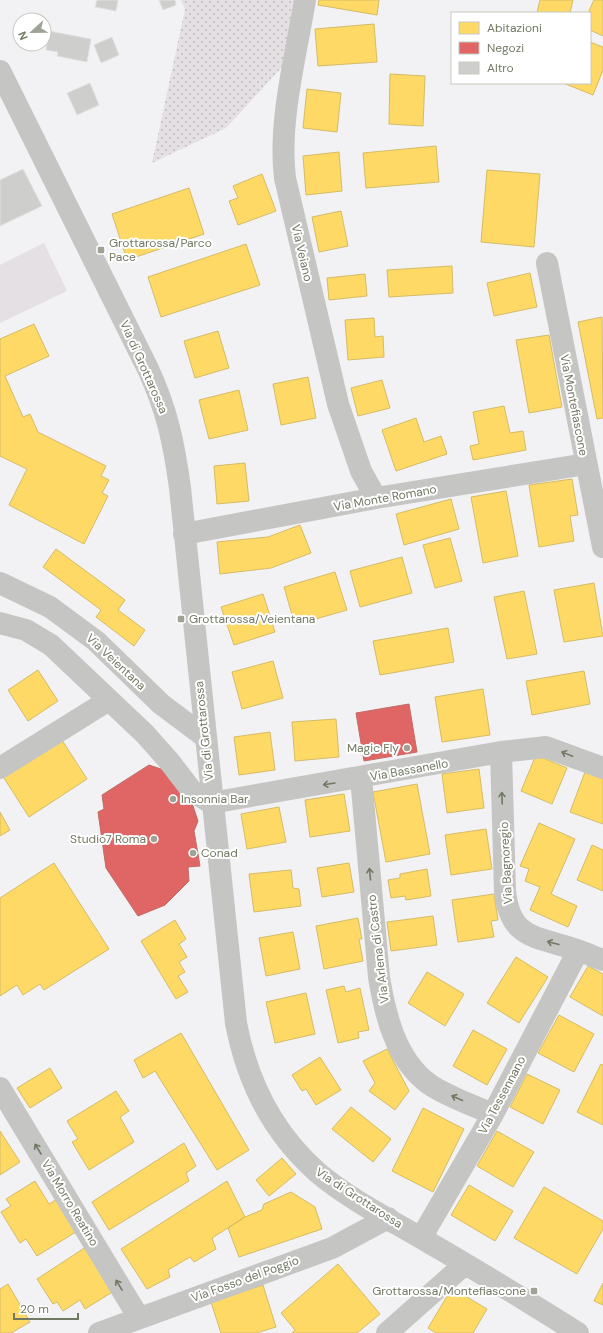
<svg xmlns="http://www.w3.org/2000/svg" width="603" height="1333" font-family="'DM Sans',sans-serif">
  <style>
    .grass { fill: url(#grass-dots) }
    .garden { fill: #e5e0e3 }
    .homes { fill: #ffd966; stroke: #d4bc65 }
    .shops { fill: #e06666; stroke: #bf6c65 }
    .building { fill: #cececc; stroke: #e2e1e2 }
    .lines { fill: none; stroke-linecap: round; stroke-linejoin: round }
    .minor { stroke: #c5c6c3; stroke-width: 22 }
    .oneway { stroke: #717962 }
    .poi-dot { fill: #9ea395; stroke: #fff; stroke-width: 1.5 }
    .labels { text-anchor: middle; stroke-width: 4; stroke-linejoin: round; paint-order: stroke }
    .poi-label { font-size: 12px; fill: #717962; stroke: #fff; text-anchor: start }
    .street-label { font-size: 12px; fill: #717962; stroke: #fff }
  </style>
  <defs>
    <pattern id="grass-dots" width="8" height="8" patternUnits="userSpaceOnUse"><rect width="8" height="8" fill="#e5e0e3"/><path d="M2 2h.1M6 6h.1" fill="none" stroke="#bebabb" stroke-width="1.8" stroke-linecap="round"/></pattern>
  </defs>
  <rect width="100%" height="100%" fill="#f2f1f3"/>
  <path class="grass" d="M181 0H295L284 65 226 128 152 163 185 9Z"/>
  <path class="garden" d="M44 243 67 291 0 323V265Z"/>
  <path class="homes" d="M319 0H379L377 15 318 5Z
    M540 0H573L570 13H537Z
    M594 0H603V36L590 30V13H588Z
    M374 24 377 62 318 66 315 29Z
    M590 42 603 47V70L593 95 563 83H590Z
    M390 74 425 76 423 126 389 124Z
    M307 89 341 93 337 132 303 128Z
    M436 146 439 182 366 188 363 153Z
    M339 152 342 191 306 195 303 156Z
    M487 170 540 174 534 247 481 242Z
    M262 174 276 211 238 225 229 201 238 198 233 186Z
    M189 188 204 234 127 260 112 214Z
    M341 211 348 246 319 252 312 217Z
    M246 244 260 285 161 317 148 277Z
    M452 266 453 293 389 297 387 270Z
    M530 273 537 307 494 316 487 283Z
    M365 274 367 296 329 300 327 278Z
    M602 317 603 418 597 419 578 322Z
    M374 318 375 337 383 336 384 357 348 360 345 320Z
    M34 324 49 356 5 376 23 417 30 414 38 432 106 466 101 476 109 480 102 493 108 496 84 544 9 505 27 469 0 456V339Z
    M218 331 229 368 195 378 184 341Z
    M549 335 562 407 529 413 516 340Z
    M308 377 316 418 281 425 273 384Z
    M382 380 390 408 358 416 351 388Z
    M239 390 248 430 209 439 199 400Z
    M504 406 510 433 523 431 526 450 473 460 470 446 479 444 473 412Z
    M416 418 424 442 441 436 447 454 396 471 382 430Z
    M245 463 249 501 217 504 214 466Z
    M572 479 578 515 570 516 574 541 539 547 529 485Z
    M506 491 518 556 483 563 471 497Z
    M451 499 459 529 404 545 396 514Z
    M300 525 311 553 271 568 220 574 217 542 268 537Z
    M450 538 462 581 435 588 423 545Z
    M56 549 125 600 118 610 145 630 134 646 96 617 101 610 43 567Z
    M402 557 412 593 360 607 350 571Z
    M335 572 347 610 295 625 284 587Z
    M594 583 603 636 564 642 554 590Z
    M524 591 537 654 507 659 494 597Z
    M263 594 275 632 234 645 221 607Z
    M448 628 454 662 380 675 373 641Z
    M273 661 283 698 242 709 232 672Z
    M38 670 58 701 28 721 8 690Z
    M584 671 590 704 532 715 526 681Z
    M483 689 490 735 442 742 435 697Z
    M336 719 339 757 295 761 292 722Z
    M270 732 275 770 239 775 234 737Z
    M60 737 87 779 29 817 2 775Z
    M536 755 567 768 552 804 521 791Z
    M479 769 484 808 447 813 442 774Z
    M585 772 603 779V824L570 812Z
    M417 784 430 854 386 862 373 792Z
    M344 794 350 831 310 837 305 800Z
    M279 807 286 842 247 849 241 814Z
    M0 812 10 830 0 836Z
    M539 823 575 839 551 894 577 906 568 927 530 910 540 887 525 881 529 869 520 866Z
    M486 829 492 869 451 875 445 835Z
    M592 845 603 850V891L577 880Z
    M54 863 109 949 44 990 40 984 23 995 17 985 0 996V898Z
    M349 863 354 892 322 897 317 868Z
    M427 869 431 896 406 900 405 896 391 898 388 880 400 878V874Z
    M291 870 293 888 299 889 301 906 254 912 249 874Z
    M494 894 498 920 491 921 494 937 458 942 452 900Z
    M433 916 437 945 391 951 387 922Z
    M358 918 362 939H359L363 961 324 969 316 926Z
    M175 920 186 939 179 944 187 957 179 962 185 972 178 976 188 992 176 999 141 941Z
    M293 932 300 969 266 976 259 938Z
    M516 957 548 977 519 1023 487 1003Z
    M588 966 603 974V1016L570 997Z
    M427 972 464 994 445 1026 408 1003Z
    M344 986 346 992 360 988 369 1030 358 1032 359 1038 338 1043 326 990Z
    M306 993 315 1034 275 1043 266 1002Z
    M559 1015 594 1034 574 1072 538 1053Z
    M473 1030 507 1049 487 1085 453 1066Z
    M181 1033 249 1150 217 1170 155 1071 143 1078 134 1060Z
    M387 1049 409 1091 395 1110 369 1091 375 1083 363 1061Z
    M320 1057 341 1090 316 1105 306 1089 302 1091 292 1075Z
    M601 1064 603 1065V1125L577 1112Z
    M50 1068 62 1088 30 1108 17 1088Z
    M527 1074 560 1090 543 1124 510 1107Z
    M116 1091 129 1111 120 1117 134 1142 89 1170 72 1142 78 1139 67 1121Z
    M351 1107 391 1139 373 1162 332 1129Z
    M423 1108 464 1129 433 1192 392 1171Z
    M0 1131 20 1162 0 1175Z
    M497 1131 534 1152 513 1187 477 1166Z
    M184 1143 196 1166 186 1173 189 1181 109 1230 92 1202Z
    M282 1158 296 1174 269 1196 256 1180Z
    M35 1181 49 1204 59 1198 79 1230 37 1256 26 1239 20 1243 1 1212 11 1206 6 1199Z
    M227 1181 245 1217 212 1238 216 1249 194 1262 190 1257 168 1270 170 1277 147 1289 121 1249Z
    M469 1185 513 1211 495 1241 451 1215Z
    M544 1187 603 1221V1229L577 1274 514 1238Z
    M291 1192 315 1207 322 1229 239 1257 228 1228 245 1217 262 1210 264 1204Z
    M86 1247 114 1291 85 1309 80 1300 63 1311 57 1302 53 1304 37 1279Z
    M338 1264 380 1314 357 1333H292L295 1330 281 1313Z
    M603 1283V1305L594 1301Z
    M8 1284 30 1322 11 1333H0V1289Z
    M263 1285 276 1327 256 1333H221L211 1302Z
    M452 1288 487 1309 473 1333H436L428 1328Z"/>
  <path class="shops" d="M409 704 417 752 364 761 356 713Z
    M149 765 164 770 185 800 192 803 198 821 194 831 200 866 188 867 189 881 165 905 138 916 106 868 98 812 104 809 102 795Z"/>
  <path class="building" d="M97 0H118L116 11 95 7Z
    M159 0H175L176 5 163 10Z
    M49 31 91 39 87 62 57 56 58 52 46 50Z
    M112 37 119 55 101 63 94 45Z
    M90 83 99 105 77 115 67 93Z
    M23 169 42 206 0 226V180Z"/>
  <g class="lines">
    <path class="minor" d="M305 0C296 55 278 123 285 178L338 404 361 471 376 498
      M0 71 148 369C167 410 174 443 180 488L236 1023C247 1081 273 1133 317 1172 351 1201 395 1222 433 1245 482 1273 530 1303 578 1333
      M547 263 603 547
      M184 534 376 498 586 464
      M0 583 50 607 96 641 161 704 205 737
      M0 623 26 630 51 645 145 734 169 761 192 791 211 803 501 752 546 747 603 768
      M501 752 505 891C510 938 534 936 571 948 582 951 592 956 603 960
      M0 768 109 700
      M361 778 379 977C385 1015 396 1060 429 1084 448 1097 472 1105 493 1114
      M0 1088 139 1318
      M421 1238 493 1114 578 951
      M99 1333 332 1248 388 1218
      M387 1333 465 1264"/>
  </g>
  <defs><path id="oneway-shaft" d="M-6 0H5M1.5-3L5.5 0L1.5 3" fill="none" stroke-width="1.6" stroke-linecap="round" stroke-linejoin="round"/></defs>
  <g class="oneway">
    <use href="#oneway-shaft" transform="translate(567 754) rotate(-158)"/>
    <use href="#oneway-shaft" transform="translate(329 784) rotate(171)"/>
    <use href="#oneway-shaft" transform="translate(502 798) rotate(-92)"/>
    <use href="#oneway-shaft" transform="translate(370 874) rotate(-95)"/>
    <use href="#oneway-shaft" transform="translate(553 943) rotate(-165)"/>
    <use href="#oneway-shaft" transform="translate(457 1098) rotate(-156)"/>
    <use href="#oneway-shaft" transform="translate(38 1149) rotate(-121)"/>
    <use href="#oneway-shaft" transform="translate(119 1285) rotate(-121)"/>
  </g>
  <g class="poi-dot">
    <rect x="97" y="246" width="8" height="8" rx="2"/>
    <rect x="177" y="615" width="8" height="8" rx="2"/>
    <circle cx="407" cy="748" r="4"/>
    <circle cx="173" cy="799" r="4"/>
    <circle cx="154" cy="839" r="4"/>
    <circle cx="193" cy="853" r="4"/>
    <rect x="530" y="1287" width="8" height="8" rx="2"/>
  </g>
  <g class="labels">
    <g class="poi-label">
      <text x="109" y="247">Grottarossa/Parco<tspan x="109" dy="14">Pace</tspan></text>
      <text x="189" y="623">Grottarossa/Veientana</text>
      <text x="399" y="752" text-anchor="end">Magic Fly</text>
      <text x="181" y="803">Insonnia Bar</text>
      <text x="146" y="843" text-anchor="end">Studio7 Roma</text>
      <text x="201" y="857">Conad</text>
      <text x="526" y="1295" text-anchor="end">Grottarossa/Montefiascone</text>
    </g>
    <g class="street-label">
      <text transform="translate(302 253) rotate(77)" y="4">Via Veiano</text>
      <text transform="translate(144 367) rotate(66)" y="4">Via di Grottarossa</text>
      <text transform="translate(574 405) rotate(79)" y="4">Via Montefiascone</text>
      <text transform="translate(385 498) rotate(-10)" y="4">Via Monte Romano</text>
      <text transform="translate(116 662) rotate(43)" y="4">Via Veientana</text>
      <text transform="translate(204 731) rotate(-96)" y="4">Via di Grottarossa</text>
      <text transform="translate(409 770) rotate(-10)" y="4">Via Bassanello</text>
      <text transform="translate(506 863) rotate(-93)" y="4">Via Bagnoregio</text>
      <text transform="translate(378 949) rotate(-97)" y="4">Via Arlena di Castro</text>
      <text transform="translate(502 1095) rotate(-62)" y="4">Via Tessennano</text>
      <text transform="translate(359 1198) rotate(33)" y="4">Via di Grottarossa</text>
      <text transform="translate(70 1203) rotate(59)" y="4">Via Morro Reatino</text>
      <text transform="translate(245 1279) rotate(-20)" y="4">Via Fosso del Poggio</text>
    </g>
  </g>
  <rect x="451" y="12" width="140" height="72" fill="#ffffff" stroke="#c6c9c0"/>
  <rect x="459" y="22" width="20" height="12" fill="#ffd966" stroke="#c6c9c0"/>
  <text x="487" y="32" font-size="12" fill="#717962">Abitazioni</text>
  <rect x="459" y="42" width="20" height="12" fill="#e06666" stroke="#c6c9c0"/>
  <text x="487" y="52" font-size="12" fill="#717962">Negozi</text>
  <rect x="459" y="62" width="20" height="12" fill="#cececc" stroke="#c6c9c0"/>
  <text x="487" y="72" font-size="12" fill="#717962">Altro</text>
  <g transform="translate(32 32) rotate(248)"><circle r="19" fill="#ffffff" stroke="#c6c9c0"/>
  <path d="M0-3L7 15L0 10L-7 15Z" fill="#9ea395"/>
  <text y="-6" font-size="11" font-weight="bold" text-anchor="middle" fill="#717962">N</text>
  </g>
  <path d="M14 1313v6h64v-6" fill="none" stroke="#717962" stroke-width="2"/>
  <text x="20" y="1313" font-size="12" fill="#717962" stroke="#ffffff" stroke-width="3" paint-order="stroke">20 m</text>
</svg>
